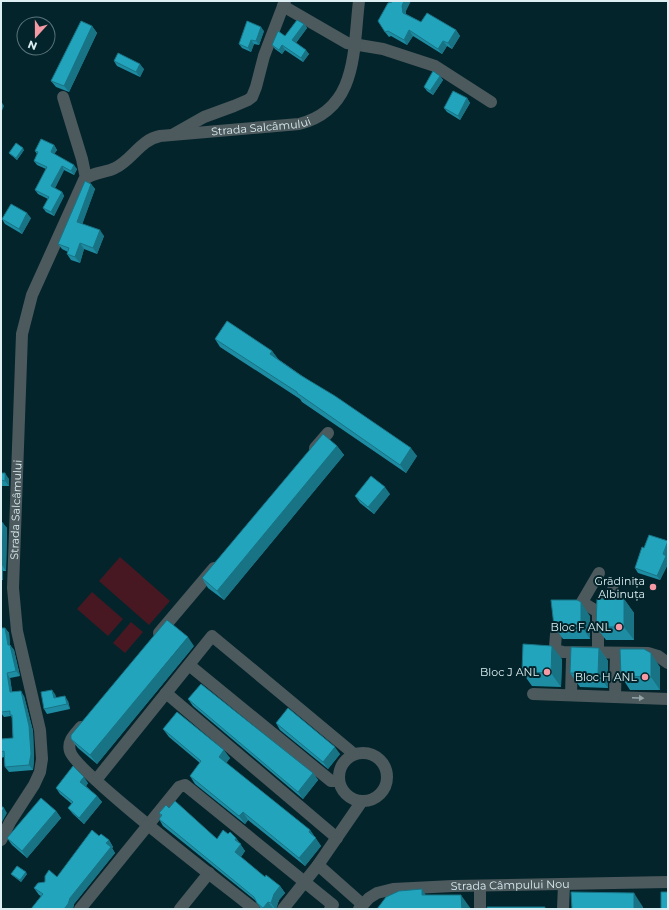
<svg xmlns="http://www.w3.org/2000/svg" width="669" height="910" font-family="Montserrat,sans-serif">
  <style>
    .grass { fill: #471821 }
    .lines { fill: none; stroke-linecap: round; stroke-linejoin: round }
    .minor { stroke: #4c595d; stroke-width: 12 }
    .wall { fill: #1e8da3 }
    .shaded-wall { fill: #187384 }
    .building { fill: #23a4bd; stroke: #187384 }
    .oneway { fill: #94a4a8 }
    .poi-dot { fill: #f49aa5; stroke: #03242b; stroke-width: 1.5 }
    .labels { text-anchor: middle; stroke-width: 4; stroke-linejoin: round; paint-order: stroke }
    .street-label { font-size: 11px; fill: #ddeff3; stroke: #03242b }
    .poi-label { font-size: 11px; fill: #ddeff3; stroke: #03242b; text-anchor: end }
  </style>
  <rect width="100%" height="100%" fill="#03242b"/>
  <path class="grass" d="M120 557 170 601 149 625 99 581Z
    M92 592 123 619 108 636 77 609Z
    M131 622 143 632 125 653 113 643Z"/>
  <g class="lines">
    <g class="minor">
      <path d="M283 6 347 43 383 49 435 66 491 102"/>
      <path d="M63 97 82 159 86 178"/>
      <path d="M174 134 204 117 234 106 248 100 252 97 256 87 264 56 285 1"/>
      <path d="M315 448 328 433"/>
      <path d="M598 612 582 602 599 573"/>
      <path d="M159 633 214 568"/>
      <path d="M556 634 555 647 558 651 563 652 648 653 658 656 668 663"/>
      <path d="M598 652V612L613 590"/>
      <path d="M189 665 331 781H339"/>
      <path d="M166 693 337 838"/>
      <path d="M533 694 668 699"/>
      <path d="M571 695 572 659"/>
      <path d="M615 697 616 653"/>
      <path d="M81 727C75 734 67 741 70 751 74 771 228 888 254 909"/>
      <circle cx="363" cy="777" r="24"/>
      <path d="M96 780 212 636 354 754"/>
      <path id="s1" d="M1 840 10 822 34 785 40 772 42 759 40 730 17 631 13 588 22 334 32 295 84 180C92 172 106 173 115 168 133 159 140 140 160 136L299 124C358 109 353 51 359 1"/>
      <path d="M318 865 362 904"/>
      <path d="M80 909 179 787 185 785 333 905 330 909"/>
      <path d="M180 909 209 873"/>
      <path d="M283 909 318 865 362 801"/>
      <path id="s2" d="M359 909 369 898 377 893 393 889 453 886 668 882"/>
      <path d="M480 909V886"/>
      <path d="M563 909 564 884"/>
    </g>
  </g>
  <path class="wall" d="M406 11V14L421 22 456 30 460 36 452 49 447 46 442 54 413 36 407 45 391 36 389 37 385 32Z
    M304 24 307 28 296 43 309 54 303 62 285 50 282 54 275 49 272 45Z
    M92 26 97 33 69 92 56 87 51 81Z
    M264 31 259 45 254 44 251 52 242 48 239 44Z
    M114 61 144 69 140 77 117 66Z
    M440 76 443 80 433 95 427 91 424 87Z
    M467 98 470 103 460 120 447 112 444 108Z
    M54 145 57 150 54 154 77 169 74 175 64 170 55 188 62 192 64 196 54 216 46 212 43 208 48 199 38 194 35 190 46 169 37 165 34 161 37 154 35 151Z
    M24 150 17 160 11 155 9 153Z
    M91 184 95 189 82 224 104 236 97 254 84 249 80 263 71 260 67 254 68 252 62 249 58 244Z
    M31 218 22 234 5 224 2 219Z
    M215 339 272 351 278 359 417 456 406 473 302 402 300 399 220 347Z
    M337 446 344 455 224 600 208 588 202 578Z
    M1 473 9 479V486H2V496H1Z
    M390 494 374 514 360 503 355 496Z
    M1 522 7 528 6 571H3V580H1Z
    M668 542V555L667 557 668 558V564L660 580 638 573 635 568 644 548Z
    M624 599 634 613V640H606L596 627Z
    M590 616V639H563L554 626Z
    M1 628H5L9 633 10 645 14 650 20 676 10 678 12 692 24 696 33 731 34 759 33 770 9 772 5 767 4 757 1 758V739L13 738 12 718 11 716 4 717 1 713Z
    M194 646 97 764 78 748 71 739Z
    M599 648 608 661V688L580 687 570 673Z
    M562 659 561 687 532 686 522 672Z
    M660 667V690H630L621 676Z
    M55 694 56 698 68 701 70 709 47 714 44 709Z
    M188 699 313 773 318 780 303 799 193 706Z
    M276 723 340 754 328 769 280 730Z
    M163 729 230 758 226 763 310 830 321 846 305 866 248 820 245 824 195 784 190 776 200 763 169 737Z
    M88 783 86 786 97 796 102 802 84 824 73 814 68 808 72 804 60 794 56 788Z
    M169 808 217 839 228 834 236 838 245 851 241 857 265 877 280 886 285 893 279 900 276 909 273 908 272 909H261L256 901 163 826 159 819 161 816 159 813Z
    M56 811 61 818 27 858 12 845 7 838Z
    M99 836 109 840 113 847 112 848 115 853 74 904 73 909H31L41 896 39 895 34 888 45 882 57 877Z
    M11 874H27L21 882 13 876Z"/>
  <path class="shaded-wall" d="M404 1H411L406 11V18L403 13 402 6Z
    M304 24 307 28 295 44 292 40Z
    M92 26 97 33 69 92 64 86Z
    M261 27 264 31 259 45 256 41Z
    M409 30 413 36 407 45 404 40Z
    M456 30 460 36 452 49 448 43Z
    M251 40 254 44 251 52 248 48Z
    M443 41 447 46 442 54 438 49Z
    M282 45 285 50 282 54 279 50Z
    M306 50 309 54 303 62 301 58Z
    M140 64 144 69 140 77 136 72Z
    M440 76 443 80 433 95 430 91Z
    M467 98 470 103 460 120 458 116Z
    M1 101 4 106 1 113Z
    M54 145 57 150 53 156 51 152Z
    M23 148 24 150 17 160 16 158Z
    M74 165 77 169 74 175 71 171Z
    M62 166 64 170 54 190 51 186Z
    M91 184 95 189 81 228 77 222Z
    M62 192 64 196 54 216 51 212Z
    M27 213 31 218 22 234 19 229Z
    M100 230 104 236 97 254 93 248Z
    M80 243 84 249 80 263 75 257Z
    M272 351 278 359 276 362 270 354Z
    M337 446 344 455 224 600 217 591Z
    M411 448 417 456 406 473 400 465Z
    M5 473 9 479V486L5 481Z
    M1 484 2 486V496L1 494Z
    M385 487 390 494 374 514 368 507Z
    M3 523 7 528 6 571 2 565Z
    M668 541V555L667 557 668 558V564L660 580 657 576Z
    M1 568 3 571V580L1 577Z
    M624 599 634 613V640L624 627Z
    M581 602 590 616V639L581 625Z
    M5 628 9 633 10 645 14 650 20 676 16 671 8 645Z
    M188 637 194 646 97 764 90 755Z
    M552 646 562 659 561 687 551 673Z
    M599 648 608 661V688L598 674Z
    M651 653 660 667V690L651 677Z
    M7 673 10 678 13 697 10 692Z
    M52 690 55 694 57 703 54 698Z
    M21 691 24 696 33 731 34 759 33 770 29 765Z
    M65 696 68 701 70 709 67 704Z
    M335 747 340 754 328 769 323 762Z
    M224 750 230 758 225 765 219 757Z
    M313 773 318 780 303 799 298 792Z
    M84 777 88 783 85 788 80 782Z
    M97 796 102 802 84 824 79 818Z
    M4 808 7 813 1 824V813Z
    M56 811 61 818 27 858 22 851Z
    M243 812 248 820 245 824 239 816Z
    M310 830 321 846 305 866 299 858 309 832Z
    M236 838 245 851 239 859 235 852V840Z
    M109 840 113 847 112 848 115 853 74 904 73 909H64L70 898Z
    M26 872 27 874 21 882 20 880Z
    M280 886 285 893 279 900 276 909H275L271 903 274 894Z
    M422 889 431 903 422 895Z
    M634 893 643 907V909H634Z
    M461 895 471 909H462Z
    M268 902 273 908 272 909H263V908Z"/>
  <path class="building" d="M393 1H404L402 6 403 13 421 22 427 13 456 30 448 43 443 41 438 49 409 30 404 40 388 31 385 32 378 21 388 3 392 2Z
    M297 20 304 24 292 40 306 50 301 58 282 45 279 50 272 45 278 31 285 36Z
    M81 21 92 26 64 86 51 81Z
    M247 21 261 27 256 41 251 40 248 48 239 44Z
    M118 53 140 64 136 72 114 61Z
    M433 71 440 76 430 91 424 87Z
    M453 91 467 98 458 116 444 108Z
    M41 139 54 145 51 152 74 165 71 171 62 166 51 186 62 192 51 212 43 208 49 197 35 190 47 167 34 161 38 152 35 151Z
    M16 143 23 148 16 158 9 153Z
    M85 181 91 184 77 222 100 230 93 248 80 243 75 257 67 254 69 248 58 244Z
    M11 204 27 213 19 229 2 219Z
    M227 321 272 351 270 354 300 375 335 396 411 448 400 465 297 393V392L215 339Z
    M323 434 337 446 217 591 202 578Z
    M1 473H5V481L1 480Z
    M371 476 385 487 368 507 355 496Z
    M1 522 3 523 2 565H1Z
    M649 535 668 541 663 554 666 556 657 576 635 568 642 547 644 548Z
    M597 599H624V627H596Z
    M551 600H577L581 602V625L554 626Z
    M167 620 188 637 90 755 71 739V735Z
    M1 628H5L8 645H10L16 671 7 673 10 692 21 691 29 726 31 754 29 765 5 767 4 751 1 752V739L13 738 12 715H10V711L1 712Z
    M523 644 552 646 551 673 522 672Z
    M571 647 599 648 598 674 570 673Z
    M620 649H644L651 653V677L621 676Z
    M201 684 313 773 298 792 188 699Z
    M52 690 54 698 65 696 67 704 44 709 41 692Z
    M288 708 335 747 323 762 276 723Z
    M177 712 224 750 219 757 310 830 309 832 316 838 299 858 243 812 239 816 190 776 201 761 163 729Z
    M73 766 84 777 80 782 97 796 79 818 68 808 73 802 56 788Z
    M41 798 56 811 22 851 7 838Z
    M175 801 217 839 223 830 228 834 230 832 236 838 235 840 241 844 235 852 265 877 266 875 280 886 274 894 271 903 268 902 263 908 257 903 254 897 159 819 162 815 159 813 166 805 169 808Z
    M1 806 4 808 1 813Z
    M92 830 99 836 101 834 109 840 106 843 111 847 70 898 68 904 64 909H31L43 894 34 888 38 883 45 882V876L49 870 57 877Z
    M17 866 26 872 20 880 11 874Z
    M422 889V895H461L462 909H377L386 897 399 891Z
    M571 892 634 893V909H572Z
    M661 892H668V909H661Z
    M487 907H545V909H487Z"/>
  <defs><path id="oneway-solid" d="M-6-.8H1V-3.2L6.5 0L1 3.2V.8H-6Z"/></defs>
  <use class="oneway" href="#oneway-solid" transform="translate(638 698) rotate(2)"/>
  <g class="poi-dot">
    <circle cx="653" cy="587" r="4"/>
    <circle cx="619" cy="627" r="4"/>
    <circle cx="547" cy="672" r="4"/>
    <circle cx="645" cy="677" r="4"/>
  </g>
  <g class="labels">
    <g class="street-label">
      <text dy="4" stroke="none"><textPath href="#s1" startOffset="877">Strada Salcâmului</textPath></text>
      <text dy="4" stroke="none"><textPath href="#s1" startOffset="344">Strada Salcâmului</textPath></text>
      <text dy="4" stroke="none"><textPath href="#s2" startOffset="158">Strada Câmpului Nou</textPath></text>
    </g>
    <g class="poi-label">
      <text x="645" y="585">Grădinița<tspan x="645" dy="13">Albinuța</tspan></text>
      <text x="611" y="631">Bloc F ANL</text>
      <text x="539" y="676">Bloc J ANL</text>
      <text x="637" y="681">Bloc H ANL</text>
    </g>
  </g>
  <rect width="669" height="910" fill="none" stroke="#ddeff3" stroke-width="4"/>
  <g transform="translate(36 36) rotate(201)"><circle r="19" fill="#03242b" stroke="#5a757b"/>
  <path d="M0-3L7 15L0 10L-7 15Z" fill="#f49aa5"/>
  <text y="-6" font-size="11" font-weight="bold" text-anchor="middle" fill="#ddeff3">N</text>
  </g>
</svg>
